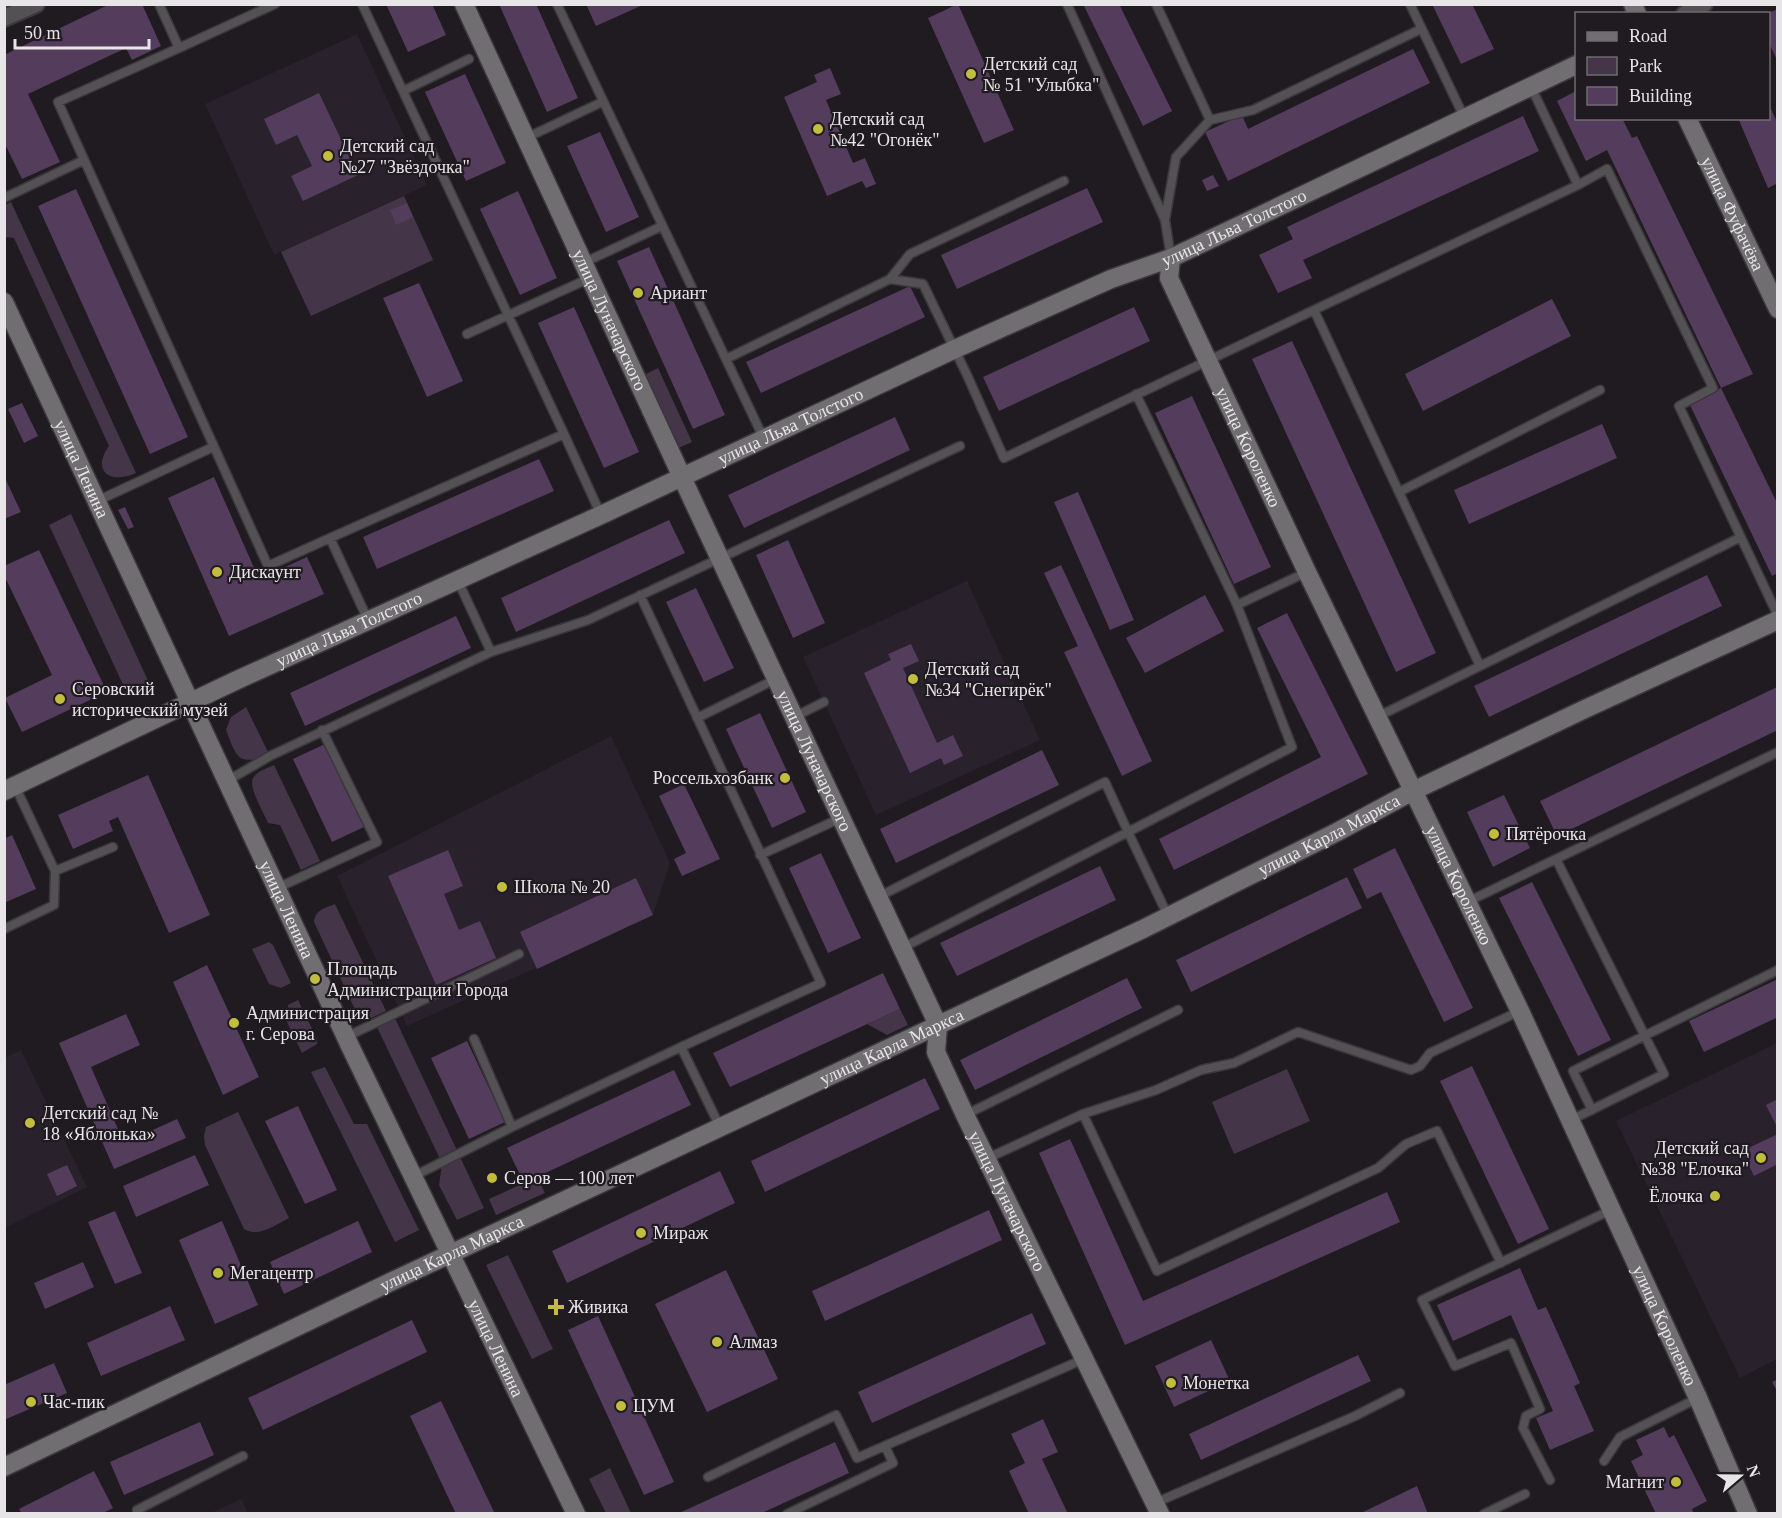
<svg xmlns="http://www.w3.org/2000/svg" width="1782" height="1518" font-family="Georgia,serif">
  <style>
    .built { fill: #29222c }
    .green { fill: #443549 }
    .building { fill: #543c5d }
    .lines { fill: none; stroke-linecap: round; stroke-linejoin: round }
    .lane-casing { stroke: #3b373c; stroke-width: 11 }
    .street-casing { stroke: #3b373c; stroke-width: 20 }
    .secondary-casing { stroke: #3b373c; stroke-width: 21 }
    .lane { stroke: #535153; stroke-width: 8 }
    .street { stroke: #535153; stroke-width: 16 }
    .secondary { stroke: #716e72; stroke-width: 18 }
    .poi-dot { fill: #c3bd3f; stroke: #1f1b20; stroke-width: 2 }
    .labels { text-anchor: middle; stroke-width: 4.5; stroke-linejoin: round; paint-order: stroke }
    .poi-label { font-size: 18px; fill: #e7e5e8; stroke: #1f1b20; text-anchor: start }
    .street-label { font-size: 18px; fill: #e7e5e8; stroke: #1f1b20 }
  </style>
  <rect width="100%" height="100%" fill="#1f1b20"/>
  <path class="built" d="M357 34 427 185 274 255 205 104Z
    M967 581 1040 740 876 815 803 657Z
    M611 736 670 863 653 915 407 1026 337 876Z
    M1777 1043V1359L1740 1378 1616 1121Z
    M21 1050 87 1187 5 1228V1058Z
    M241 1499 248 1513H211Z"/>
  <path class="green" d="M404 196 433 260 311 316 281 252Z
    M11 202 136 473C110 485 91 471 109 446L14 238 5 237V205Z
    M658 368 692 442 676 449 642 376Z
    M71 514 151 687 138 693 125 689 49 525Z
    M246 707 270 756C238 765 237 759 226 730L231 717Z
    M274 765 320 861 301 870 280 825 268 823C264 813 248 787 253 778 257 771 268 768 274 765Z
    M335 904 386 1011 367 1020 358 1016 314 922C315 910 325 908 335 904Z
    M269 942 273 945 291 983 281 988 269 984 252 949Z
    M298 1000 317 1039V1044L302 1053 284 1016 288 1011V1005Z
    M900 1009 908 1025 887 1035 867 1024Z
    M393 1014 484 1208 457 1220 439 1185 442 1163 375 1023Z
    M325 1067 354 1124H367L419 1230 395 1242 311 1072Z
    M1287 1069 1310 1121 1234 1154 1212 1102Z
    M238 1112 289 1218C275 1225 259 1238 244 1229L205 1145 204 1136 206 1127Z
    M537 1177 545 1193 496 1215 489 1199Z
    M508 1255 553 1349 532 1359 486 1265Z
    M610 1468 631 1513H606L589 1479Z"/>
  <path class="building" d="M110 4H142L161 46 132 60 126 48 28 94 60 162 22 179 4 142V55Z
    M386 4H432L446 35 408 52Z
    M499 4H536L578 98 547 112Z
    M586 4H645L596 26Z
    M958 4 1014 130 984 143 928 18Z
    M1083 4H1119L1172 111 1143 126Z
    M1432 4H1472L1494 49 1461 64Z
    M1778 9V62L1768 41V13Z
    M1413 49 1430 83 1228 181 1205 132 1242 115 1248 129Z
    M830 68 841 94 826 100 853 163 865 158 876 184 866 188 862 181 827 196 784 97 817 82 814 75Z
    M465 74 506 163 466 181 425 92Z
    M1576 91V118H1622L1632 138 1637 136 1753 374 1721 388 1607 150 1586 161 1557 101Z
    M319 93 358 175 303 201 291 176 312 166 297 135 276 145 264 119Z
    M1768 103 1778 124V183L1768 188 1738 118H1768Z
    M1523 116 1539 151 1303 260 1312 278 1278 293 1259 255 1293 239 1287 227Z
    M600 132 639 217 606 232 567 146Z
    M1213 175 1219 186 1207 191 1202 180Z
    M1087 188 1103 222 957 289 941 255Z
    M76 189 188 437 150 454 38 206Z
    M518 191 557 278 520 295 480 209Z
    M407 203 413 217 396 225 390 210Z
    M649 247 725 415 693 429 617 261Z
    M419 283 463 381 427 397 383 298Z
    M910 286 925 317 761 393 746 362Z
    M1552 299 1571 336 1423 411 1405 374Z
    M574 307 639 452 604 468 538 323Z
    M1134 307 1150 341 999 411 983 377Z
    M1292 341 1436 653 1396 672 1252 359Z
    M1721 388 1778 505V573L1772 576 1689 403Z
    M1192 396 1271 567 1234 584 1155 413Z
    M22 403 38 436 24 443 8 409Z
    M895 417 910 450 744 528 728 495Z
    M1602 424 1617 458 1469 524 1454 490Z
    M539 459 554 491 377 569 363 537Z
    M4 476 21 512 4 519Z
    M214 477 259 579 307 557 324 594 229 636 168 498Z
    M1078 492 1134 620 1110 630 1054 502Z
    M125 507 134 527 128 529 118 510Z
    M669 520 685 553 516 632 501 598Z
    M788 540 825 623 793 638 756 555Z
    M39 550 107 692 22 732 5 698 52 675 4 575V566Z
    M1061 565 1152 761 1122 776 1064 652 1078 646 1044 573Z
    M1707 575 1722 606 1489 717 1474 686Z
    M696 588 734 668 704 682 666 602Z
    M1205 595 1224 631 1145 673 1126 638Z
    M1287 613 1368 774 1174 870 1159 839 1321 757 1257 628Z
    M456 616 471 648 305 726 290 693Z
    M911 644 919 661 903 668 937 743 953 735 963 756 944 765 941 758 910 773 864 673 891 660 888 654Z
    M1777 687 1778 730 1557 836 1540 801Z
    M760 713 806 812 772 828 726 729Z
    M325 744 364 827 332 842 293 759Z
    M1042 750 1059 785 896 863 880 829Z
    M148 775 210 915 169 933 118 817 109 821 113 831 73 849 58 815Z
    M684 784 720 859 682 876 674 859 686 853 659 796Z
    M1504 795 1530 848 1493 867 1467 812Z
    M12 835 36 889 4 903V839Z
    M1395 848 1473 1008 1444 1022 1381 892 1367 899 1353 869Z
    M448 850 463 886 444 894 459 930 480 921 496 958 436 985 388 876Z
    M821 853 861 938 828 953 789 868Z
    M1100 866 1116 900 957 976 940 943Z
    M1347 877 1362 908 1191 992 1176 960Z
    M636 878 653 915 537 969 520 932Z
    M1532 882 1611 1040 1578 1056 1499 898Z
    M207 965 259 1077 223 1095 173 982Z
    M883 973 900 1009 730 1087 713 1053Z
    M1127 978 1142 1008 975 1090 960 1060Z
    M1778 979V1017L1704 1052 1689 1021Z
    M126 1014 140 1045 91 1067 124 1143 177 1119 186 1138 114 1169 59 1043Z
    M467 1041 505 1122 469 1139 431 1058Z
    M1472 1066 1549 1229 1518 1244 1440 1081Z
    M674 1070 691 1105 524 1183 507 1148Z
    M925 1078 940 1109 765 1192 751 1161Z
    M1778 1099V1129L1766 1105Z
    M298 1106 337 1190 305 1204 265 1121Z
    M1778 1134V1164L1754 1176 1742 1151Z
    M1070 1139 1143 1301 1387 1192 1400 1222 1125 1345 1039 1153Z
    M195 1155 209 1185 136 1217 123 1186Z
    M67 1165 77 1186 57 1196 47 1174Z
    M720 1171 735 1203 567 1283 552 1251Z
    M989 1210 1002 1240 825 1321 812 1291Z
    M115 1211 142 1273 115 1284 88 1222Z
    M222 1221 258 1305 215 1324 179 1240Z
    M358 1221 372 1252 284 1294 270 1262Z
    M83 1262 94 1287 45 1309 34 1283Z
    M1520 1268 1538 1310 1546 1307 1580 1383 1574 1386 1594 1431 1550 1450 1536 1418 1553 1411 1511 1315 1453 1341 1437 1305Z
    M726 1270 778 1379 707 1412 655 1304Z
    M170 1306 185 1340 101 1376 87 1343Z
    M1032 1313 1046 1344 872 1423 858 1392Z
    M598 1316 674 1482 644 1495 568 1330Z
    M412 1320 427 1352 263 1430 248 1398Z
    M1211 1340 1230 1381 1174 1407 1155 1366Z
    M1358 1355 1371 1381 1201 1460 1189 1434Z
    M54 1363 67 1393 4 1420V1385Z
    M1778 1379V1393L1772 1382Z
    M441 1401 495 1514H456L410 1416Z
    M1043 1419 1058 1452 1042 1459 1068 1514H1029L1009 1471 1025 1463 1011 1434Z
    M200 1422 214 1455 124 1495 110 1462Z
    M1664 1427 1669 1438 1674 1435 1707 1501 1692 1509 1694 1514H1656L1631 1461 1643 1455 1636 1440Z
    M835 1442 849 1473 760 1514H677Z
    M94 1471 113 1508 101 1514H22L19 1509Z
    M1417 1486 1428 1514H1359Z"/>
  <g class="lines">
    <g class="lane-casing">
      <path id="lane" d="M159 4 179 48 275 4
        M557 4 764 439
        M1067 4 1165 220 1171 258
        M1156 4 1210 120 1176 157 1165 220
        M1410 4 1464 117
        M179 48 58 102 268 566 330 538 368 620
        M1531 87 1578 185 1607 169 1713 388 1679 406 1778 616
        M403 91 469 59
        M1210 120 1253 110 1421 29
        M526 138 602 102
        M4 198 84 160
        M583 263 662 226
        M890 279 923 284 967 375 1004 458 1314 310 1480 666 1377 717
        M1314 310 1578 185
        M467 334 590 278
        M726 359 890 279 910 254 1064 181
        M1136 394 1237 605
        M564 434 601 515
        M1399 492 1600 390
        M97 501 213 447
        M330 538 564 434 362 4
        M458 581 491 652
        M640 595 821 983 681 1047 720 1127
        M1480 666 1741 537
        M794 717 824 702
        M697 718 776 679
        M227 781 270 756 491 652 588 620 960 446
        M15 786 55 871 113 847
        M760 855 841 818
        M277 888 377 842 322 730
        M878 897 1105 782 1128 832 902 948
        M1467 902 1556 859
        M1168 916 1128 832 1292 747 1237 605 1307 572
        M4 929 54 905 55 871
        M346 1037 519 954
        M474 1039 512 1127 681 1047
        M1592 1110 1573 1071 1778 970
        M1083 1114 1157 1271 1378 1168 1406 1144 1437 1131 1501 1263
        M965 1115 1178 1010
        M1571 1120 1664 1074 1556 859 1778 752
        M986 1159 1083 1114 1156 1090 1201 1070 1234 1063 1298 1032 1411 1070 1420 1066 1430 1053 1520 1011
        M414 1176 512 1127
        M1604 1461 1620 1437 1698 1398
        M708 1477 836 1415 857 1458 1084 1359
        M1550 1480 1523 1428 1526 1416 1540 1409 1511 1343 1455 1366 1422 1300 1611 1210
        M1155 1503 1355 1416 1400 1393
        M137 1510 243 1456
        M787 1514 893 1463 885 1446
        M1484 1514 1525 1494"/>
    </g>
    <g class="street-casing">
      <path id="street" d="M1685 14 1704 4
        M4 18 36 4"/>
    </g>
    <g class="secondary-casing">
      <g id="secondary">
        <path id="s1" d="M464 4 693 501 938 1025 936 1052 965 1115 1160 1514"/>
        <path d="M1633 4 1637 14"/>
        <path id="s2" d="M1687 118 1778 309"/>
        <path id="s3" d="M1171 258 1169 278 1307 572 1520 1011 1698 1398 1748 1514"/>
        <path id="s4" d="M4 302 350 1046 576 1514"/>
        <path id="s5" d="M4 791 235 681 601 515 955 349 1111 279 1171 258 1576 65"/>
        <path id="s6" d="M4 1467 401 1277 1143 929 1337 832 1413 791 1585 709 1778 620"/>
      </g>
    </g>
    <use href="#lane" class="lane"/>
    <use href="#street" class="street"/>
    <use href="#secondary" class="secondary"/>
  </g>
  <g class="poi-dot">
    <circle cx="971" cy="74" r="6"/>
    <circle cx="818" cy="129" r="6"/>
    <circle cx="328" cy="156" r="6"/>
    <circle cx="638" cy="293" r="6"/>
    <circle cx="217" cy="572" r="6"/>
    <circle cx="913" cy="679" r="6"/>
    <circle cx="60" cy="699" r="6"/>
    <circle cx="785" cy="778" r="6"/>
    <circle cx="1494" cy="834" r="6"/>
    <circle cx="502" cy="887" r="6"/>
    <circle cx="315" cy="979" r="6"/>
    <circle cx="234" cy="1023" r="6"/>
    <circle cx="30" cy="1123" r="6"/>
    <circle cx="1761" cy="1158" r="6"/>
    <circle cx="492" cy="1178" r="6"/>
    <circle cx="1715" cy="1196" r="6"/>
    <circle cx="641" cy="1233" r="6"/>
    <circle cx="218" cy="1273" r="6"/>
    <path d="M553 1298h6v6h6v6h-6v6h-6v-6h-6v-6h6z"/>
    <circle cx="717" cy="1342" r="6"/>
    <circle cx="1171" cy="1383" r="6"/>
    <circle cx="31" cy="1402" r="6"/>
    <circle cx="621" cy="1406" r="6"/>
    <circle cx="1676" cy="1482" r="6"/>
  </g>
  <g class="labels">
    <g class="poi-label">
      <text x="983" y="70">Детский сад<tspan x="983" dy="21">№ 51 "Улыбка"</tspan></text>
      <text x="830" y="125">Детский сад<tspan x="830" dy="21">№42 "Огонёк"</tspan></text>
      <text x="340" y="152">Детский сад<tspan x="340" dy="21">№27 "Звёздочка"</tspan></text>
      <text x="650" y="299">Ариант</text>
      <text x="229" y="578">Дискаунт</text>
      <text x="925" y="675">Детский сад<tspan x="925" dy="21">№34 "Снегирёк"</tspan></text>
      <text x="72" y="695">Серовский<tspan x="72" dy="21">исторический музей</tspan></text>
      <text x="773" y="784" text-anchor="end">Россельхозбанк</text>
      <text x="1506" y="840">Пятёрочка</text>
      <text x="514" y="893">Школа № 20</text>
      <text x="327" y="975">Площадь<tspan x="327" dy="21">Администрации Города</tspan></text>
      <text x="246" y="1019">Администрация<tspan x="246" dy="21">г. Серова</tspan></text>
      <text x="42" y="1119">Детский сад №<tspan x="42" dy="21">18 «Яблонька»</tspan></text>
      <text x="1749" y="1154" text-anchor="end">Детский сад<tspan x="1749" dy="21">№38 "Елочка"</tspan></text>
      <text x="504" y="1184">Серов — 100 лет</text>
      <text x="1703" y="1202" text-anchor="end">Ёлочка</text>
      <text x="653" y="1239">Мираж</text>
      <text x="230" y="1279">Мегацентр</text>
      <text x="568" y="1313">Живика</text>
      <text x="729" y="1348">Алмаз</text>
      <text x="1183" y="1389">Монетка</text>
      <text x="43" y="1408">Час-пик</text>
      <text x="633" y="1412">ЦУМ</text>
      <text x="1664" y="1488" text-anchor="end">Магнит</text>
    </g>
    <g class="street-label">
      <text dy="6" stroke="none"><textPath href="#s2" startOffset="106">улица Фуфачёва</textPath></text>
      <text dy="6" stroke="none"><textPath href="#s5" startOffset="1353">улица Льва Толстого</textPath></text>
      <text dy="6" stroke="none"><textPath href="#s1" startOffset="348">улица Луначарского</textPath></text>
      <text dy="6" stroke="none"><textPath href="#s5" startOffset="867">улица Льва Толстого</textPath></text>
      <text dy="6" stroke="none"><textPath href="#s3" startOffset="207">улица Короленко</textPath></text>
      <text dy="6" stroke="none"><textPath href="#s4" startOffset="184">улица Ленина</textPath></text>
      <text dy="6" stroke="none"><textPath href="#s5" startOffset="381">улица Льва Толстого</textPath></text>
      <text dy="6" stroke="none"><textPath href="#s1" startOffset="834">улица Луначарского</textPath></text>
      <text dy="6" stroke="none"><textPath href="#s6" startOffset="1468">улица Карла Маркса</textPath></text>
      <text dy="6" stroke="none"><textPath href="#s3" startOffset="693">улица Короленко</textPath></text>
      <text dy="6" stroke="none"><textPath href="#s4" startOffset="670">улица Ленина</textPath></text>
      <text dy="6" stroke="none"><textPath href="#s6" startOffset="982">улица Карла Маркса</textPath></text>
      <text dy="6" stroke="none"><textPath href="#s1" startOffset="1318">улица Луначарского</textPath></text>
      <text dy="6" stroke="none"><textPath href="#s6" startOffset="496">улица Карла Маркса</textPath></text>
      <text dy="6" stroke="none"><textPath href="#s3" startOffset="1179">улица Короленко</textPath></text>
      <text dy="6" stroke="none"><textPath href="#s4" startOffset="1156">улица Ленина</textPath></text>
    </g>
  </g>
  <rect width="1782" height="1518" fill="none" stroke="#e7e5e8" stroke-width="12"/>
  <rect x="1575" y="12" width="195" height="108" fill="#1f1b20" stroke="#6f6c70" stroke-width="1.5"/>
  <rect x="1587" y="32" width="30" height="9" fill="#716e72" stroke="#6f6c70" stroke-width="1.5"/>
  <text x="1629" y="42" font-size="18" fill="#e7e5e8">Road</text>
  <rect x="1587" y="57" width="30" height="18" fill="#443549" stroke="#6f6c70" stroke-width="1.5"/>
  <text x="1629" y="72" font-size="18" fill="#e7e5e8">Park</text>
  <rect x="1587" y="87" width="30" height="18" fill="#543c5d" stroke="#6f6c70" stroke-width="1.5"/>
  <text x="1629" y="102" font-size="18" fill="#e7e5e8">Building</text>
  <g transform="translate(1740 1476) rotate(70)" stroke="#1f1b20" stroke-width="4.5" paint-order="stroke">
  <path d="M0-4.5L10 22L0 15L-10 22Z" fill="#e7e5e8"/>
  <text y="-9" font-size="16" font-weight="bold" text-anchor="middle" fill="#e7e5e8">N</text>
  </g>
  <path d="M15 39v9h134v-9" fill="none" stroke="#e7e5e8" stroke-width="3"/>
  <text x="24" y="39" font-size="18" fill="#e7e5e8" stroke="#1f1b20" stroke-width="4.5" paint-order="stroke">50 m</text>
</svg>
